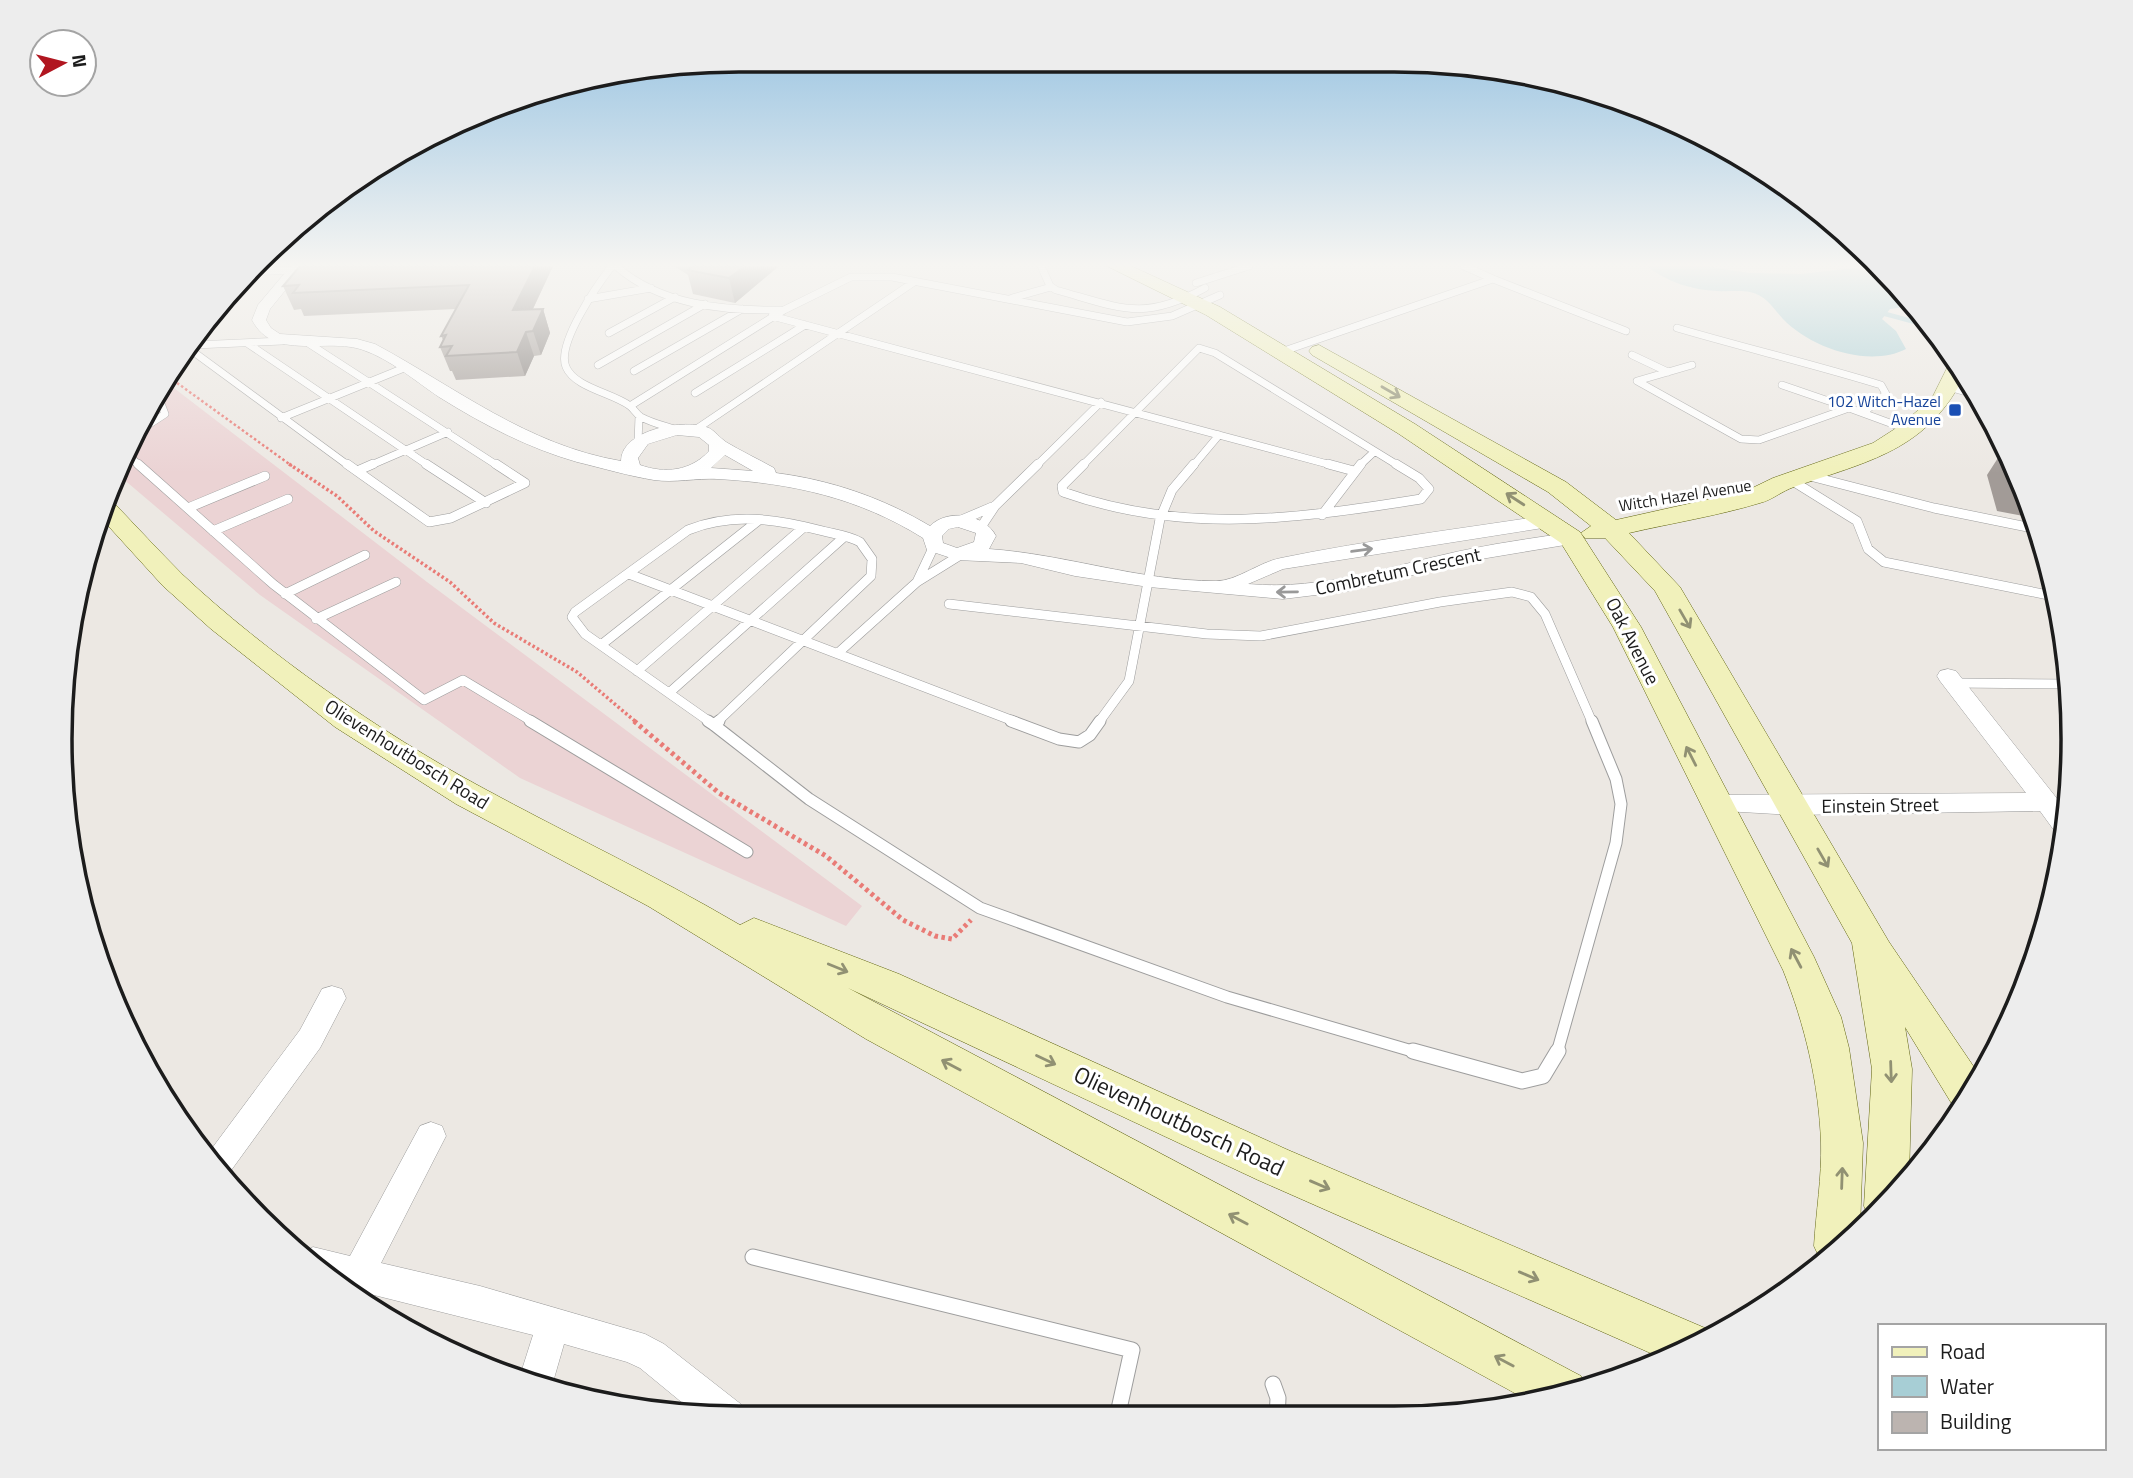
<svg xmlns="http://www.w3.org/2000/svg" width="2133" height="1478" font-family="'Titillium Web',sans-serif">
  <style>
    .commercial { fill: #ebd3d4 }
    .water { fill: #a7ced5 }
    .lines { fill: none; stroke-linecap: round; stroke-linejoin: round }
    .stream { stroke: #a7ced5; stroke-width: 4.5 }
    .lane-far3-casing { stroke: #9d9d9d; stroke-width: 8 }
    .lane-far2-casing { stroke: #9d9d9d; stroke-width: 10 }
    .lane-far1-casing { stroke: #9d9d9d; stroke-width: 13 }
    .lane-casing { stroke: #9d9d9d; stroke-width: 17 }
    .street-casing { stroke: #9d9d9d; stroke-width: 1 }
    .secondary-casing { stroke: #616511; stroke-width: 1 }
    .path-far2 { stroke: #e97b76; stroke-width: 2.5; stroke-dasharray: 2.5 2.5; stroke-linecap: butt }
    .path-far1 { stroke: #e97b76; stroke-width: 3.5; stroke-dasharray: 2.5 2.5; stroke-linecap: butt }
    .path { stroke: #e97b76; stroke-width: 5; stroke-dasharray: 3.5 3.5; stroke-linecap: butt }
    .lane-far3 { stroke: #fff; stroke-width: 7 }
    .lane-far2 { stroke: #fff; stroke-width: 9 }
    .lane-far1 { stroke: #fff; stroke-width: 11 }
    .lane { stroke: #fff; stroke-width: 15 }
    .street { fill: #fff; fill-rule: evenodd }
    .secondary { fill: #f1f1bb; fill-rule: evenodd }
    .wall { fill: #a29b97 }
    .shaded-wall { fill: #847e7b }
    .building { fill: #bcb4b0; stroke: #847e7b; stroke-width: 2 }
    .oneway { stroke: #919173 }
    .oneway2 { stroke: #999 }
    .transit-dot { fill: #1a4fb4; stroke: #fff; stroke-width: 2.5 }
    .labels { text-anchor: middle; stroke-width: 6; stroke-linejoin: round; paint-order: stroke }
    .far-transit-label { font-size: 16px; fill: #164399; stroke: #fff; text-anchor: end }
    .far-street-label { font-size: 16px; fill: #1c1c1c; stroke: #fff }
    .street-label { font-size: 19px; fill: #1c1c1c; stroke: #fff }
    .near-street-label { font-size: 23px; fill: #1c1c1c; stroke: #fff }
    .rim { fill: none; stroke: #1c1c1c; stroke-width: 3.5 }
  </style>
  <rect width="100%" height="100%" fill="#ece8e3"/>
  <path class="commercial" d="M170 385 427 582 862 906 846 926 520 778 260 595 115 472Z"/>
  <path class="water" d="M1647 266H1704L1750 273 1801 274 1854 268 1890 278 1913 306 1890 309 1882 319 1896 331 1906 349C1869 368 1811 348 1783 319 1772 307 1767 296 1750 292 1740 290 1728 292 1717 291 1692 290 1667 282 1647 266Z"/>
  <g class="lines">
    <path class="stream" d="M1878 312 1930 326"/>
    <g class="lane-far3-casing">
      <path id="lane-far3" d="M612 266C598 284 556 344 566 367 575 388 613 393 630 406 634 409 636 414 641 417 652 423 665 426 677 430
        M616 266C660 305 724 311 781 310
        M1041 266 1050 286 1056 290C1121 308 1142 322 1205 288
        M1464 266 1493 279
        M250 272 294 270
        M1196 283 1249 266
        M1012 298 1051 287
        M588 299 651 288
        M772 316 1335 466
        M1677 328C1745 348 1813 364 1881 385L1886 394 1863 413
        M609 333 675 297
        M305 341 498 466
        M247 343 429 466
        M195 345 282 341
        M191 350 349 466
        M1281 352 1493 279 1626 331
        M1632 355 1668 372
        M598 365 705 304
        M1692 365 1637 381 1741 439 1759 440 1849 408 1909 430
        M634 371 742 309
        M1782 385 1849 408
        M1948 387 1977 395
        M695 393 805 325
        M630 406 784 310 851 277H892L1127 322 1172 316 1220 295
        M281 418 404 368
        M142 429 165 414 160 401
        M695 430 914 282
        M638 443 639 416
        M127 454 140 466
        M369 466 448 432
        M1036 466 1101 402
        M1082 466 1199 348 1215 353 1399 466
        M1193 466 1219 435
        M1359 466 1374 452"/>
    </g>
    <g class="lane-far2-casing">
      <path id="lane-far2" d="M138 464 273 584 424 700 463 680 533 722
        M347 464 429 522 451 518 525 483 496 464
        M426 464 486 503
        M1084 464 1062 486 1063 492C1184 535 1297 519 1421 499L1429 489 1419 478 1396 464
        M1328 464 1354 471
        M357 471 373 464
        M1806 475 1934 508 2037 529
        M1791 480 1857 521 1868 549 1884 562 2058 597
        M188 508 265 476
        M1322 515 1361 464
        M959 521 992 507
        M981 527 995 506 1038 464
        M213 531 288 499
        M629 574 1016 722
        M917 582 934 546
        M285 594 365 555
        M949 604 1207 634 1261 636 1440 602 1512 592 1531 597 1545 614 1592 722
        M316 619 396 582
        M601 645 759 520
        M838 653 917 582 962 554
        M637 671 804 527
        M1953 683 2068 684
        M669 693 844 537
        M710 722 585 634 572 617 575 612 688 530C733 512 777 519 823 531 835 534 850 536 860 542L872 559 871 576 717 722
        M1099 722 1129 681 1160 519 1172 490 1194 464"/>
    </g>
    <g class="lane-far1-casing">
      <path id="lane-far1" d="M530 721 747 852
        M708 721 714 725
        M1011 721 1059 739 1079 742 1090 735 1100 721
        M714 725 809 799 980 908 1227 997 1419 1053
        M714 725 719 721
        M1557 1053 1616 843 1621 804 1616 779 1592 721"/>
    </g>
    <g class="lane-casing">
      <path id="lane" d="M1413 1051 1522 1081 1543 1076 1558 1051
        M753 1257 1132 1350 1117 1418
        M1273 1384 1278 1398 1277 1418"/>
    </g>
    <g class="street-casing">
      <path id="street" d="M291 266H305L270 309 266 320 271 328 280 334 357 339 375 344C457 388 527 445 621 461 621 429 686 418 709 428 715 431 720 438 726 442 741 451 758 459 774 468L776 473C831 480 883 498 930 526 948 508 985 514 996 536L989 549C1065 554 1139 581 1216 581 1237 581 1259 562 1281 558 1369 540 1460 529 1549 515L1558 521 1549 527 1283 569 1248 584C1325 591 1395 564 1470 549 1503 542 1537 538 1571 532L1580 538 1571 544 1469 561 1348 591 1283 599 1149 587 1075 576 1021 563 957 560 927 550 923 538C859 498 792 483 717 479 696 478 675 483 654 480 629 476 602 468 577 462 528 448 482 424 439 397 415 381 390 359 363 350 326 337 274 362 252 320L258 305ZM677 435 699 437 709 445V451C691 471 665 474 640 465L638 458 648 444ZM725 455 753 471 711 468ZM958 527 976 533 974 542 957 548 943 543 942 536 949 529Z
        M1948 669 1956 671 2066 810 2064 835 2056 833 2040 811 1793 815 1707 810 1703 804 1707 798 1715 795 2026 793 1940 681 1937 676 1940 671Z
        M332 986 342 989 346 998 320 1048 227 1176 210 1151 300 1030 322 989Z
        M431 1122 442 1126 446 1136 381 1263 480 1286 645 1334 664 1344 742 1405 747 1418 696 1414 640 1368 627 1362 564 1344 551 1389 519 1379 533 1335 366 1293 361 1303 301 1254 313 1247 350 1256 420 1126Z"/>
    </g>
    <g class="secondary-casing">
      <path id="secondary" d="M1107 266H1131L1220 307 1415 424 1580 532 1641 627 1814 957 1841 1017 1849 1048 1863 1143 1860 1230 1820 1259 1814 1246C1816 1212 1822 1177 1821 1143 1819 1084 1805 1025 1783 970L1613 627 1561 543 1399 434 1206 315Z
        M1319 345 1566 482 1616 520 1746 491 1773 478 1873 443 1901 425 1932 398 1952 358H1956L1965 374C1928 451 1868 461 1794 487 1782 491 1772 500 1760 503 1717 516 1672 523 1629 533L1680 587 1889 942 1980 1076 1961 1112 1955 1109 1905 1027 1912 1069 1909 1177 1871 1222 1864 1206 1872 1069 1852 943 1655 591 1605 538H1585L1581 533 1591 526 1548 492 1312 355 1309 351 1312 347Z
        M106 500 113 502C136 526 159 551 183 575 266 653 381 733 481 787 567 834 655 875 740 925L754 918 899 974 1288 1150 1712 1331 1714 1335 1695 1348 1664 1359 1258 1180 848 988 1581 1376 1585 1385 1533 1403 866 1039 648 906 456 804 335 727 211 629 163 586 101 518Z"/>
    </g>
    <path class="path-far2" d="M173 380 292 466"/>
    <path class="path-far1" d="M289 464 337 496 374 531 450 582 494 623 577 672 636 722"/>
    <path class="path" d="M634 721 719 793 826 856 903 920 935 936 952 939 971 920"/>
    <use href="#lane-far3" class="lane-far3"/>
    <use href="#lane-far2" class="lane-far2"/>
    <use href="#lane-far1" class="lane-far1"/>
    <use href="#lane" class="lane"/>
    <use href="#street" class="street"/>
    <use href="#secondary" class="secondary"/>
  </g>
  <path class="wall" d="M553 266 533 309H543L550 333 541 355 534 356 525 376 456 380 452 371H450L440 347 443 340 441 336 456 309 304 316 301 309 294 310 283 286Z
    M674 266H779L735 303 693 294 688 275Z
    M2005 447 2022 479 2034 518 1997 511 1987 475Z"/>
  <path class="shaded-wall" d="M535 266H553L521 334 513 310Z
    M745 266H779L735 303 729 278Z
    M543 309 550 333 541 355 533 331Z
    M526 332 534 356 525 376 517 352Z"/>
  <path class="building" d="M300 266H535L513 310 543 309 533 331 526 332 517 352 446 356 452 346 440 347 446 335 441 336 469 285 293 293 299 285 283 286Z
    M694 266H745L729 278 687 270Z"/>
  <defs><path id="oneway-shaft" d="M-6 0H5M1.5-3L5.5 0L1.5 3" fill="none" stroke-width="1.6" stroke-linecap="round" stroke-linejoin="round" transform="scale(1.75)"/></defs>
  <g class="oneway">
    <use href="#oneway-shaft" transform="translate(1391 392) rotate(30)"/>
    <use href="#oneway-shaft" transform="translate(1515 499) rotate(-147)"/>
    <use href="#oneway-shaft" transform="translate(1685 619) rotate(60)"/>
    <use href="#oneway-shaft" transform="translate(1691 756) rotate(-117)"/>
    <use href="#oneway-shaft" transform="translate(1823 858) rotate(60)"/>
    <use href="#oneway-shaft" transform="translate(1796 958) rotate(-118)"/>
    <use href="#oneway-shaft" transform="translate(838 968) rotate(22)"/>
    <use href="#oneway-shaft" transform="translate(1046 1060) rotate(25)"/>
    <use href="#oneway-shaft" transform="translate(951 1065) rotate(-152)"/>
    <use href="#oneway-shaft" transform="translate(1891 1072) rotate(88)"/>
    <use href="#oneway-shaft" transform="translate(1842 1178) rotate(-88)"/>
    <use href="#oneway-shaft" transform="translate(1320 1185) rotate(23)"/>
    <use href="#oneway-shaft" transform="translate(1238 1219) rotate(-152)"/>
    <use href="#oneway-shaft" transform="translate(1529 1276) rotate(23)"/>
    <use href="#oneway-shaft" transform="translate(1504 1361) rotate(-152)"/>
  </g>
  <g class="oneway2">
    <use href="#oneway-shaft" transform="translate(1362 550) rotate(-8)"/>
    <use href="#oneway-shaft" transform="translate(1287 592) rotate(179)"/>
  </g>
  <linearGradient id="sky" x2="0" y2="1"><stop stop-color="#8ebee0"/><stop offset="0.56" stop-color="#f6f5f2"/><stop offset="1" stop-color="#f6f5f2" stop-opacity="0"/></linearGradient>
  <rect width="2133" height="473" fill="url(#sky)"/>
  <rect class="transit-dot" x="1948" y="403" width="14" height="14" rx="3.5"/>
  <g class="labels">
    <g class="far-transit-label">
      <text x="1941" y="407">102 Witch-Hazel<tspan x="1941" dy="18">Avenue</tspan></text>
    </g>
    <g class="far-street-label">
      <text transform="translate(1685 495) rotate(-9)" y="6">Witch Hazel Avenue</text>
    </g>
    <g class="street-label">
      <text transform="translate(1398 571) rotate(-12)" y="7">Combretum Crescent</text>
      <text transform="translate(1633 641) rotate(63)" y="7">Oak Avenue</text>
      <text transform="translate(407 754) rotate(32)" y="7">Olievenhoutbosch Road</text>
      <text transform="translate(1880 805) rotate(-1)" y="7">Einstein Street</text>
    </g>
    <g class="near-street-label">
      <text transform="translate(1179 1121) rotate(25)" y="8">Olievenhoutbosch Road</text>
    </g>
  </g>
  <path d="M0 0H2133V1478H0ZM739 72H1394A667 667 0 0 1 2061 739V739A667 667 0 0 1 1394 1406H739A667 667 0 0 1 72 739V739A667 667 0 0 1 739 72Z" fill="#ededed" fill-rule="evenodd"/>
  <path class="rim" d="M739 72H1394A667 667 0 0 1 2061 739V739A667 667 0 0 1 1394 1406H739A667 667 0 0 1 72 739V739A667 667 0 0 1 739 72Z"/>
  <rect x="1878" y="1324" width="228" height="126" fill="#ffffff" stroke="#a4a4a4" stroke-width="2"/>
  <rect x="1892" y="1347" width="35" height="10" fill="#f1f1bb" stroke="#a4a4a4" stroke-width="2"/>
  <text x="1940" y="1359" font-size="21" fill="#1c1c1c">Road</text>
  <rect x="1892" y="1376" width="35" height="21" fill="#a7ced5" stroke="#a4a4a4" stroke-width="2"/>
  <text x="1940" y="1394" font-size="21" fill="#1c1c1c">Water</text>
  <rect x="1892" y="1412" width="35" height="21" fill="#bcb4b0" stroke="#a4a4a4" stroke-width="2"/>
  <text x="1940" y="1429" font-size="21" fill="#1c1c1c">Building</text>
  <g transform="translate(63 63) rotate(83)"><circle r="33" fill="#ffffff" stroke="#a4a4a4" stroke-width="2"/>
  <path d="M0-5L12 26L0 18L-12 26Z" fill="#b11620"/>
  <text y="-10" font-size="19" font-weight="bold" text-anchor="middle" fill="#1c1c1c">N</text>
  </g>
</svg>
